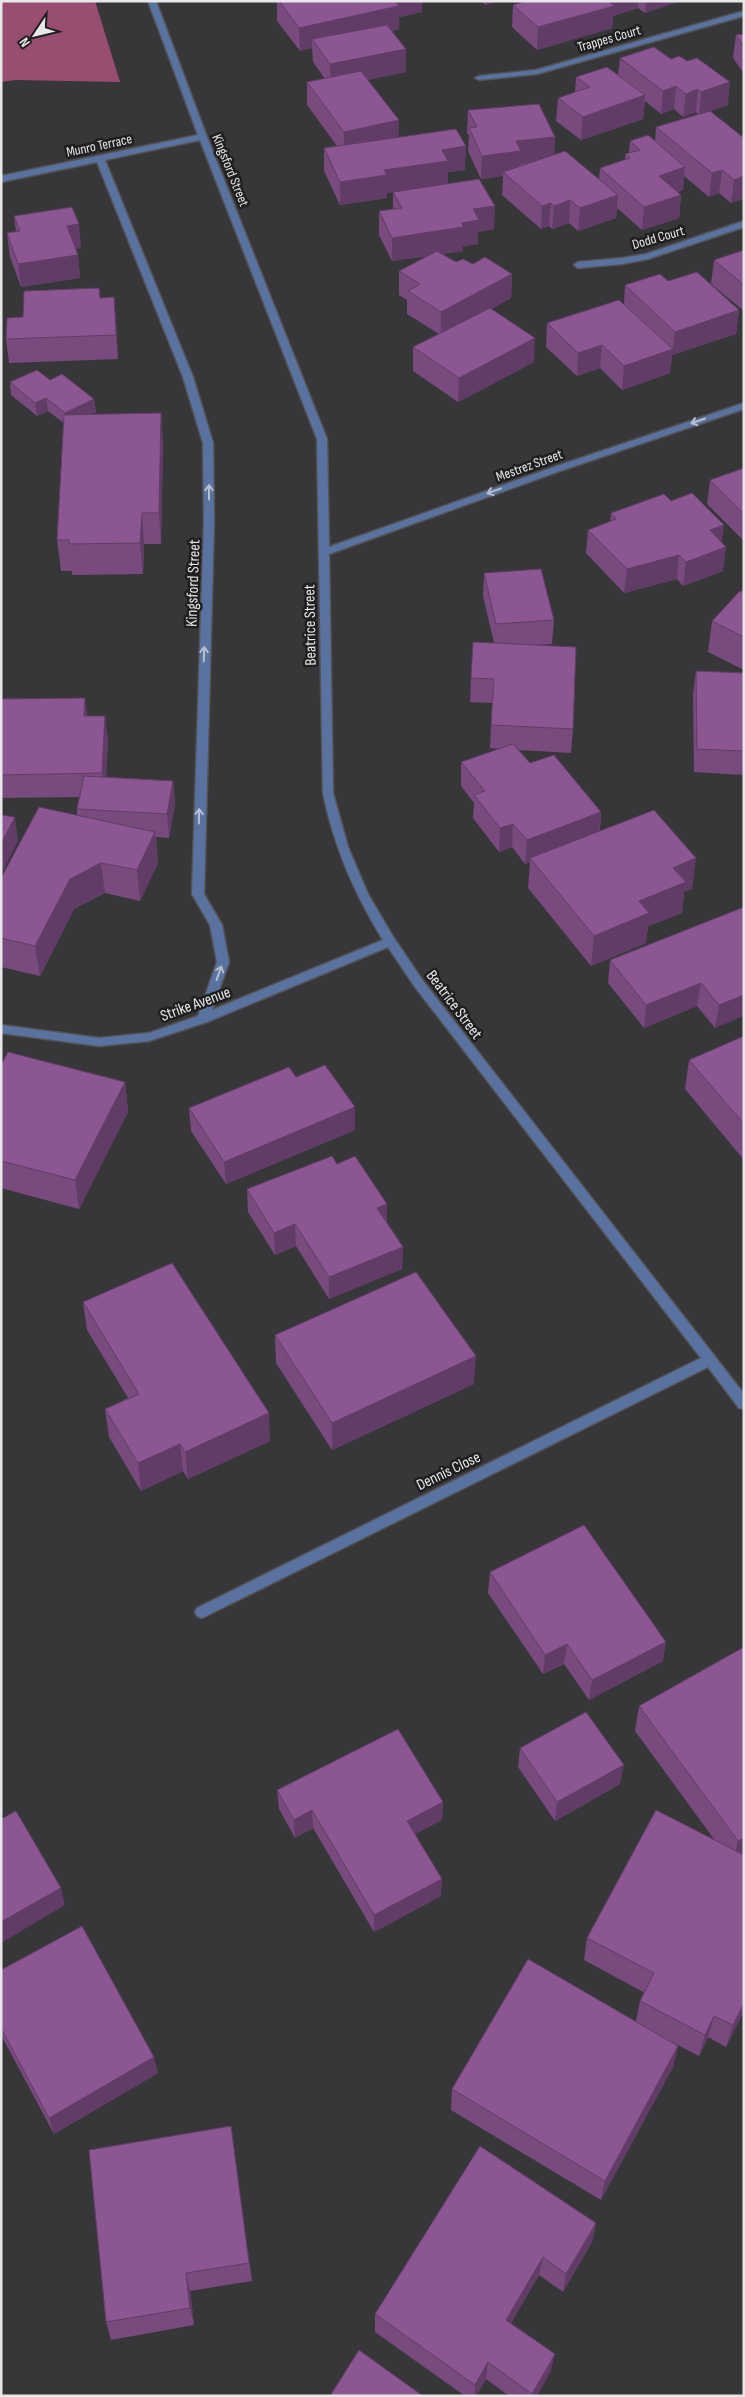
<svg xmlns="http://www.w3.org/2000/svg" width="745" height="2397" font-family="'Sofia Sans Condensed',sans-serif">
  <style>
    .forest { fill: #994d71 }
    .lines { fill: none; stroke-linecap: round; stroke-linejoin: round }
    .minor-casing { stroke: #535356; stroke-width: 3 }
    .minor { fill: #5a729f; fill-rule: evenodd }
    .wall { fill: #784a7e }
    .shaded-wall { fill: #613c66 }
    .building { fill: #8b5692; stroke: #613c66 }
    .oneway { stroke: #b6bfd0 }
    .labels { text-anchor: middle; stroke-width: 5; stroke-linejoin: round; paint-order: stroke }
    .far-street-label { font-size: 14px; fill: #e8e8ea; stroke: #1f1e20 }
    .street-label { font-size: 16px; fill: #e8e8ea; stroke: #1f1e20 }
  </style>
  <rect width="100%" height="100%" fill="#37373a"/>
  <path class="forest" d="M1 1H95L120 82 16 80 1 82Z"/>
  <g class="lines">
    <g class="minor-casing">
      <path id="minor" d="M148 1H156L207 137 327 439 329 547 554 467 744 403V409L560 471 329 554 333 793 348 847 368 894 392 935 423 981 744 1394V1409L739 1408 708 1367 202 1618 197 1616 195 1612 197 1608 701 1358 415 987 388 947 207 1022 149 1041 99 1046 1 1033V1025L99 1038 149 1033 198 1016 217 962 210 925 192 894 204 521 203 443 183 377 97 162 1 182V176L198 135ZM200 140 317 439 323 793C334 847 354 893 383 940L212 1010 229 962 222 925 204 894 214 521 213 443 193 377 105 160Z
        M744 11V16L537 74 479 80 475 78 479 76 536 70Z
        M744 221V227L648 259 622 264 578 268 574 265 578 262 622 258 646 254Z"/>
    </g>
    <use href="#minor" class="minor"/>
  </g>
  <path class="wall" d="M277 1H422V12L399 17V29L392 31 406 72 367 80 399 120 398 137 465 170 448 172V184L494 229 478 232V244L463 246V251L442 254 456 262 473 264 512 274 511 298 491 309 534 362 458 402 413 371V347L439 334 407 314V300L399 295V271L428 256 392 261 379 235V211L393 209V192L387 193V198L340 205 324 171V148L337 146 307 105V82L325 79 313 62 312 48 300 51 277 21Z
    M481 1H499L486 5Z
    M526 1H680L645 13 638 8 613 16 612 28 537 50 512 27 513 5Z
    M744 34V74L733 58 736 35Z
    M654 47 728 105 710 111 744 138 731 203 719 193 709 197 684 176 683 190 678 192 681 195 679 218 642 230 617 208 616 218 578 231 569 223 552 229 549 226 541 229 502 195 503 176 481 179 468 151 469 135 467 133 468 110 555 137 554 154 599 179 600 168 625 160V154L629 153 630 141 655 142 656 127 698 114 696 112 683 117 674 109 661 114 645 101 643 119 581 140 556 121 558 98 575 92 576 77 618 75 620 58Z
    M14 216 81 248H76L78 255 80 278 21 287 10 257 7 233 16 232Z
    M744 250V311L711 284 714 260Z
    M668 281 739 310 736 334 672 355 670 373 622 390 600 368 577 376 546 347 547 323 624 304 625 285Z
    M114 297 116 321 118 359 9 363 6 339 23 317 100 298Z
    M50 380 94 399 96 412 91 414 161 413 163 444 161 544H144L143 574 72 575V571H61L57 540 64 423 48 411 37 416 11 395 10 382Z
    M744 468V541L707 504 710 480Z
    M671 501 722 542 723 571 683 586 677 579 624 593 586 553 588 530 610 522 611 513Z
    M484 573 554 620 552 644 538 645 573 729 571 753 519 750 530 763 601 812 600 831 692 889 684 892 682 913 648 926 646 943 591 966 528 888 530 862 525 864 512 847 499 852 473 818 474 803 461 786V762L499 749 490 748 492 703 470 702 471 678 494 643 483 596Z
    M744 590V670L708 652 712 621Z
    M696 671 744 673V775L694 772 693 694Z
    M1 699 87 716 108 739 106 777 173 781 175 804 169 838 156 837 158 863 140 901 105 893 74 909 40 976 1 967V878L77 816V809L79 797 1 798Z
    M744 907 715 1028 697 1006 644 1028 608 983 610 960Z
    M744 1036V1160L685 1089 689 1060Z
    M1 1065 125 1082 128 1112 79 1209 1 1188Z
    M296 1077 355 1130 226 1184 191 1131 189 1108Z
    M337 1164 387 1222 403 1247 402 1269 329 1299 296 1246 275 1255 248 1212 247 1189Z
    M83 1302 270 1441 188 1479 183 1471 141 1491 109 1437 105 1409 128 1398 87 1330Z
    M275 1335 474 1384 332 1450 276 1363Z
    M490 1572 663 1661 589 1700 564 1664 543 1674 488 1593Z
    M744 1647V2011L726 2047 708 2037 699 2056 670 2041 678 2046 673 2067 601 2200 451 2110 452 2089 636 2021 640 2001 645 1993 584 1960 587 1938 714 1839 635 1731 639 1706Z
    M520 1748 620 1784 555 1821 518 1767Z
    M277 1790 443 1802 442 1820 415 1834 441 1896 374 1932 313 1828 295 1838 279 1809Z
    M1 1970 158 2073 54 2134 1 2035Z
    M231 2126 252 2281 190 2291 194 2325 111 2340 106 2322Z
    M596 2223 592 2242 563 2292 539 2275 511 2323 551 2370 537 2396H509L486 2379 476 2396H465L375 2332V2314Z"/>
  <path class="shaded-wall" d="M391 1H422V12L399 17V29L318 47 312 39V48L300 51 299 28Z
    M486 1H499L486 5Z
    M610 1H638V8L613 16 612 28 537 50 538 27 610 7Z
    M646 1H680L645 13Z
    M406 49V72L331 87 330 64Z
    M730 82 728 105 699 115 701 92Z
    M676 86 674 109 661 114 663 91Z
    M698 89 696 112 683 117 686 94Z
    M645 95 643 119 581 140 583 117Z
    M399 120 398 144 344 155V132Z
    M555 137 554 160 520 164V174L503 172V176L481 179 482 156 516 141Z
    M466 146 465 170 448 172V184L387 193V198L340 205V182L384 170 442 150Z
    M685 167 683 190 657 199 659 176Z
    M722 170 719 193 709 197 712 173Z
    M744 176V199L731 203 734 180Z
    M618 195 616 218 578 231 580 208Z
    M681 195 679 218 642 230 644 207Z
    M570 200 569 223 552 229 554 206Z
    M551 203 549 226 541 229 542 206Z
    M495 206 494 229 478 232V244L463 246V251L392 261V238L462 223 473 209Z
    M79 224 81 248 69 250 67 226Z
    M78 255 80 278 21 287 18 264Z
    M512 274 511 298 441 336V312Z
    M114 297 116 321 118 359 116 335Z
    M739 310 736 334 672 355 675 332Z
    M535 338 534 362 458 402 459 378Z
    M602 345 600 368 577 376 578 353Z
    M673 349 670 373 622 390 624 366Z
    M46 398 48 411 37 416 35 403Z
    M94 399 96 412 67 426 65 413Z
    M161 413 163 444 161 544 159 513Z
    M142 513 144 544 143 574 140 543Z
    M724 525 721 548 710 530Z
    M726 547 723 571 683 586 686 562Z
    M679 555 677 579 624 593 627 569Z
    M85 698 88 722 84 716Z
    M105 716 108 739 105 797 102 773Z
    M173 781 175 804 169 838 167 814Z
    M601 812 599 836 530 858V862L525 864 527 840Z
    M15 817 18 841 1 875V844Z
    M513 824 512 847 499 852 500 828Z
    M155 832 158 863 140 901 137 870Z
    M696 858 692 889 684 892 682 913 648 926 646 943 591 966 594 936 639 901 673 868Z
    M101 863 105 893 74 909 40 976 35 946 70 879Z
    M701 983 697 1006 644 1028 646 1005Z
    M744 995V1016L715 1028 719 1005Z
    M125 1082 128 1112 79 1209 75 1180Z
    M355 1107V1130L226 1184 224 1162Z
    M387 1204V1226L377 1208Z
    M295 1224 296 1246 275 1255 274 1233Z
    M403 1247 402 1269 329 1299V1277Z
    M476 1356 474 1384 332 1450V1423Z
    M269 1413 270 1441 188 1479 185 1452Z
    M180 1444 183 1471 141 1491 138 1463Z
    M666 1642 663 1661 589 1700 592 1680Z
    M567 1644 564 1664 543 1674 545 1655Z
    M624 1765 620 1784 555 1821 557 1802Z
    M443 1802 442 1820 406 1839 407 1821Z
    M312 1810 313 1828 295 1838 294 1820Z
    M744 1838V1858L732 1865 738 1841Z
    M442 1879 441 1896 374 1932V1915Z
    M61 1888 65 1905 1 1943V1922Z
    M744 2003V2011L726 2047 733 2025Z
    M714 2016 708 2037 699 2056 705 2035Z
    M678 2046 673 2067 601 2200 605 2181Z
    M154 2057 158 2073 54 2134 49 2118Z
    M596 2223 592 2242 563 2292 566 2274Z
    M543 2257 539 2275 503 2337 506 2320Z
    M186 2273 190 2291 194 2325 190 2308Z
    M555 2354 551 2370 537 2396H531L532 2394Z
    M488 2362 486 2379 476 2396H474L475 2385Z"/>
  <path class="building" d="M279 1H395L399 6 299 28Z
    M526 1H609L614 6 538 27 513 5Z
    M387 25 406 49 330 64 312 39Z
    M744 34V47L736 35Z
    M654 47 671 59 679 56 687 61 697 58 730 82 701 92 698 89 686 94 676 86 663 91 620 58Z
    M607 67 645 95 583 117 558 98 590 87 576 77Z
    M361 71 399 120 344 132 307 82Z
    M539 104 555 137 516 141 521 151 482 156 469 128 477 127 468 110Z
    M710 111 744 138V176L734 180 722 170 712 173 656 127Z
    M456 129 466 146 442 150 448 161 384 170 387 175 340 182 324 148Z
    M648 135 685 167 659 176 681 195 644 207 600 168 630 158 625 154 640 150 630 141Z
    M565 151 618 195 580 208 570 200 554 206 551 203 542 206 503 172Z
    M479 179 495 206 473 209 479 220 462 223 463 227 392 238 379 211 402 208 393 192Z
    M72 207 79 224 67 226 78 255 18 264 7 233 20 231 14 216Z
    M744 250V285L714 260Z
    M437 251 456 262 463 259 473 264 485 257 512 274 441 312 408 291 420 284 399 271Z
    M697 272 739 310 675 332 625 285 660 274 668 281Z
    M99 288 100 298 114 297 116 335 6 339 7 318 23 317 24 291Z
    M619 300 673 349 624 366 602 345 578 353 547 323Z
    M490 308 535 338 459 378 413 347Z
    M37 370 50 380 62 374 94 399 65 413 46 398 35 403 10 382Z
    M161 413 159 513H142L140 543 69 544V540H57L64 415Z
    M744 468V514L710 480Z
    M692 493 724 525 710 530 726 547 686 562 679 555 627 569 588 530 616 519 611 513 664 494 671 501Z
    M541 569 554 620 496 624 484 573Z
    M744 590V637L712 621 739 592Z
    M473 642 576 647 573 729 491 725 494 679 471 678Z
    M696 671 744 673V751L697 749Z
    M85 698 84 716H105L102 773 1 775V699Z
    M513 744 530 763 554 755 601 812 527 840 513 824 500 828 474 795 485 791 461 762Z
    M84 776 173 781 167 814 77 809Z
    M39 807 155 832 137 870 101 863 70 879 35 946 1 938V878Z
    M654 810 696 858 673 868 686 882 639 901 649 913 594 936 530 858Z
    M1 815 15 817 1 844Z
    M744 907V995L719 1005 701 983 646 1005 610 960Z
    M744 1036V1124L689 1060Z
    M8 1052 125 1082 75 1180 1 1161V1065Z
    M325 1065 355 1107 224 1162 189 1108 289 1067 296 1077Z
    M332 1156 337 1164 355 1156 387 1204 377 1208 403 1247 329 1277 295 1224 274 1233 247 1189Z
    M172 1263 269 1413 185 1452 180 1444 138 1463 105 1409 139 1394 83 1302Z
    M416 1272 476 1356 332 1423 275 1335Z
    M584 1525 666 1642 592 1680 567 1644 545 1655 490 1572Z
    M744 1647V1838L738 1841 639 1706Z
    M586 1712 624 1765 557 1802 520 1748Z
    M398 1729 443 1802 407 1821 442 1879 374 1915 312 1810 294 1820 277 1790Z
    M656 1810 744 1855V2003L733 2025 714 2016 705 2035 640 2001 654 1973 587 1938Z
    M16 1811 61 1888 1 1922V1819Z
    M82 1926 154 2057 49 2118 1 2028V1970Z
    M528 1959 678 2046 605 2181 452 2089Z
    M231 2126 249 2263 186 2273 190 2308 106 2322 89 2150Z
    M480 2146 596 2223 566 2274 543 2257 506 2320 555 2354 532 2394 488 2362 475 2385 375 2314Z
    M359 2350 423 2396H330Z"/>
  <defs><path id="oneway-shaft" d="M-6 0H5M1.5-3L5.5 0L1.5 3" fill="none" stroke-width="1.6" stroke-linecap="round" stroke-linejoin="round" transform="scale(1.25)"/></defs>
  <g class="oneway">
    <use href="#oneway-shaft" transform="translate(698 421) rotate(161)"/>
    <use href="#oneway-shaft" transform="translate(494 491) rotate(160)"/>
    <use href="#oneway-shaft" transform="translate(209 492) rotate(-90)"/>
    <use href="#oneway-shaft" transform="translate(204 654) rotate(-88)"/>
    <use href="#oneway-shaft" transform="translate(199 816) rotate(-89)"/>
    <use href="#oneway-shaft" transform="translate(219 973) rotate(-71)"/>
  </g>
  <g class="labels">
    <g class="far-street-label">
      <text transform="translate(609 38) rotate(-16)" y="5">Trappes Court</text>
      <text transform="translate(99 145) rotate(-12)" y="5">Munro Terrace</text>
      <text transform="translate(231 170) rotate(68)" y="5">Kingsford Street</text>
      <text transform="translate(658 237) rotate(-16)" y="5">Dodd Court</text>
      <text transform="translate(529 465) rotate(-20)" y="5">Mestrez Street</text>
    </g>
    <g class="street-label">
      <text transform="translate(192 583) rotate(-88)" y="6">Kingsford Street</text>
      <text transform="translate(309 625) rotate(-91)" y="6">Beatrice Street</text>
      <text transform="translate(195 1003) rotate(-20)" y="6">Strike Avenue</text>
      <text transform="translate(455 1004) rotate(53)" y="6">Beatrice Street</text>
      <text transform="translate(448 1470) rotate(-26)" y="6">Dennis Close</text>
    </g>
  </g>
  <rect width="745" height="2397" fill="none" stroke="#e8e8ea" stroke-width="5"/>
  <g transform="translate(35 35) rotate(235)" stroke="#1f1e20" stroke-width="4" paint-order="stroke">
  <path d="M0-4L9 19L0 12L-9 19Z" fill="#e8e8ea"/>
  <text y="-8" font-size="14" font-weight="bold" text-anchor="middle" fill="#e8e8ea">N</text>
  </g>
</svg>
